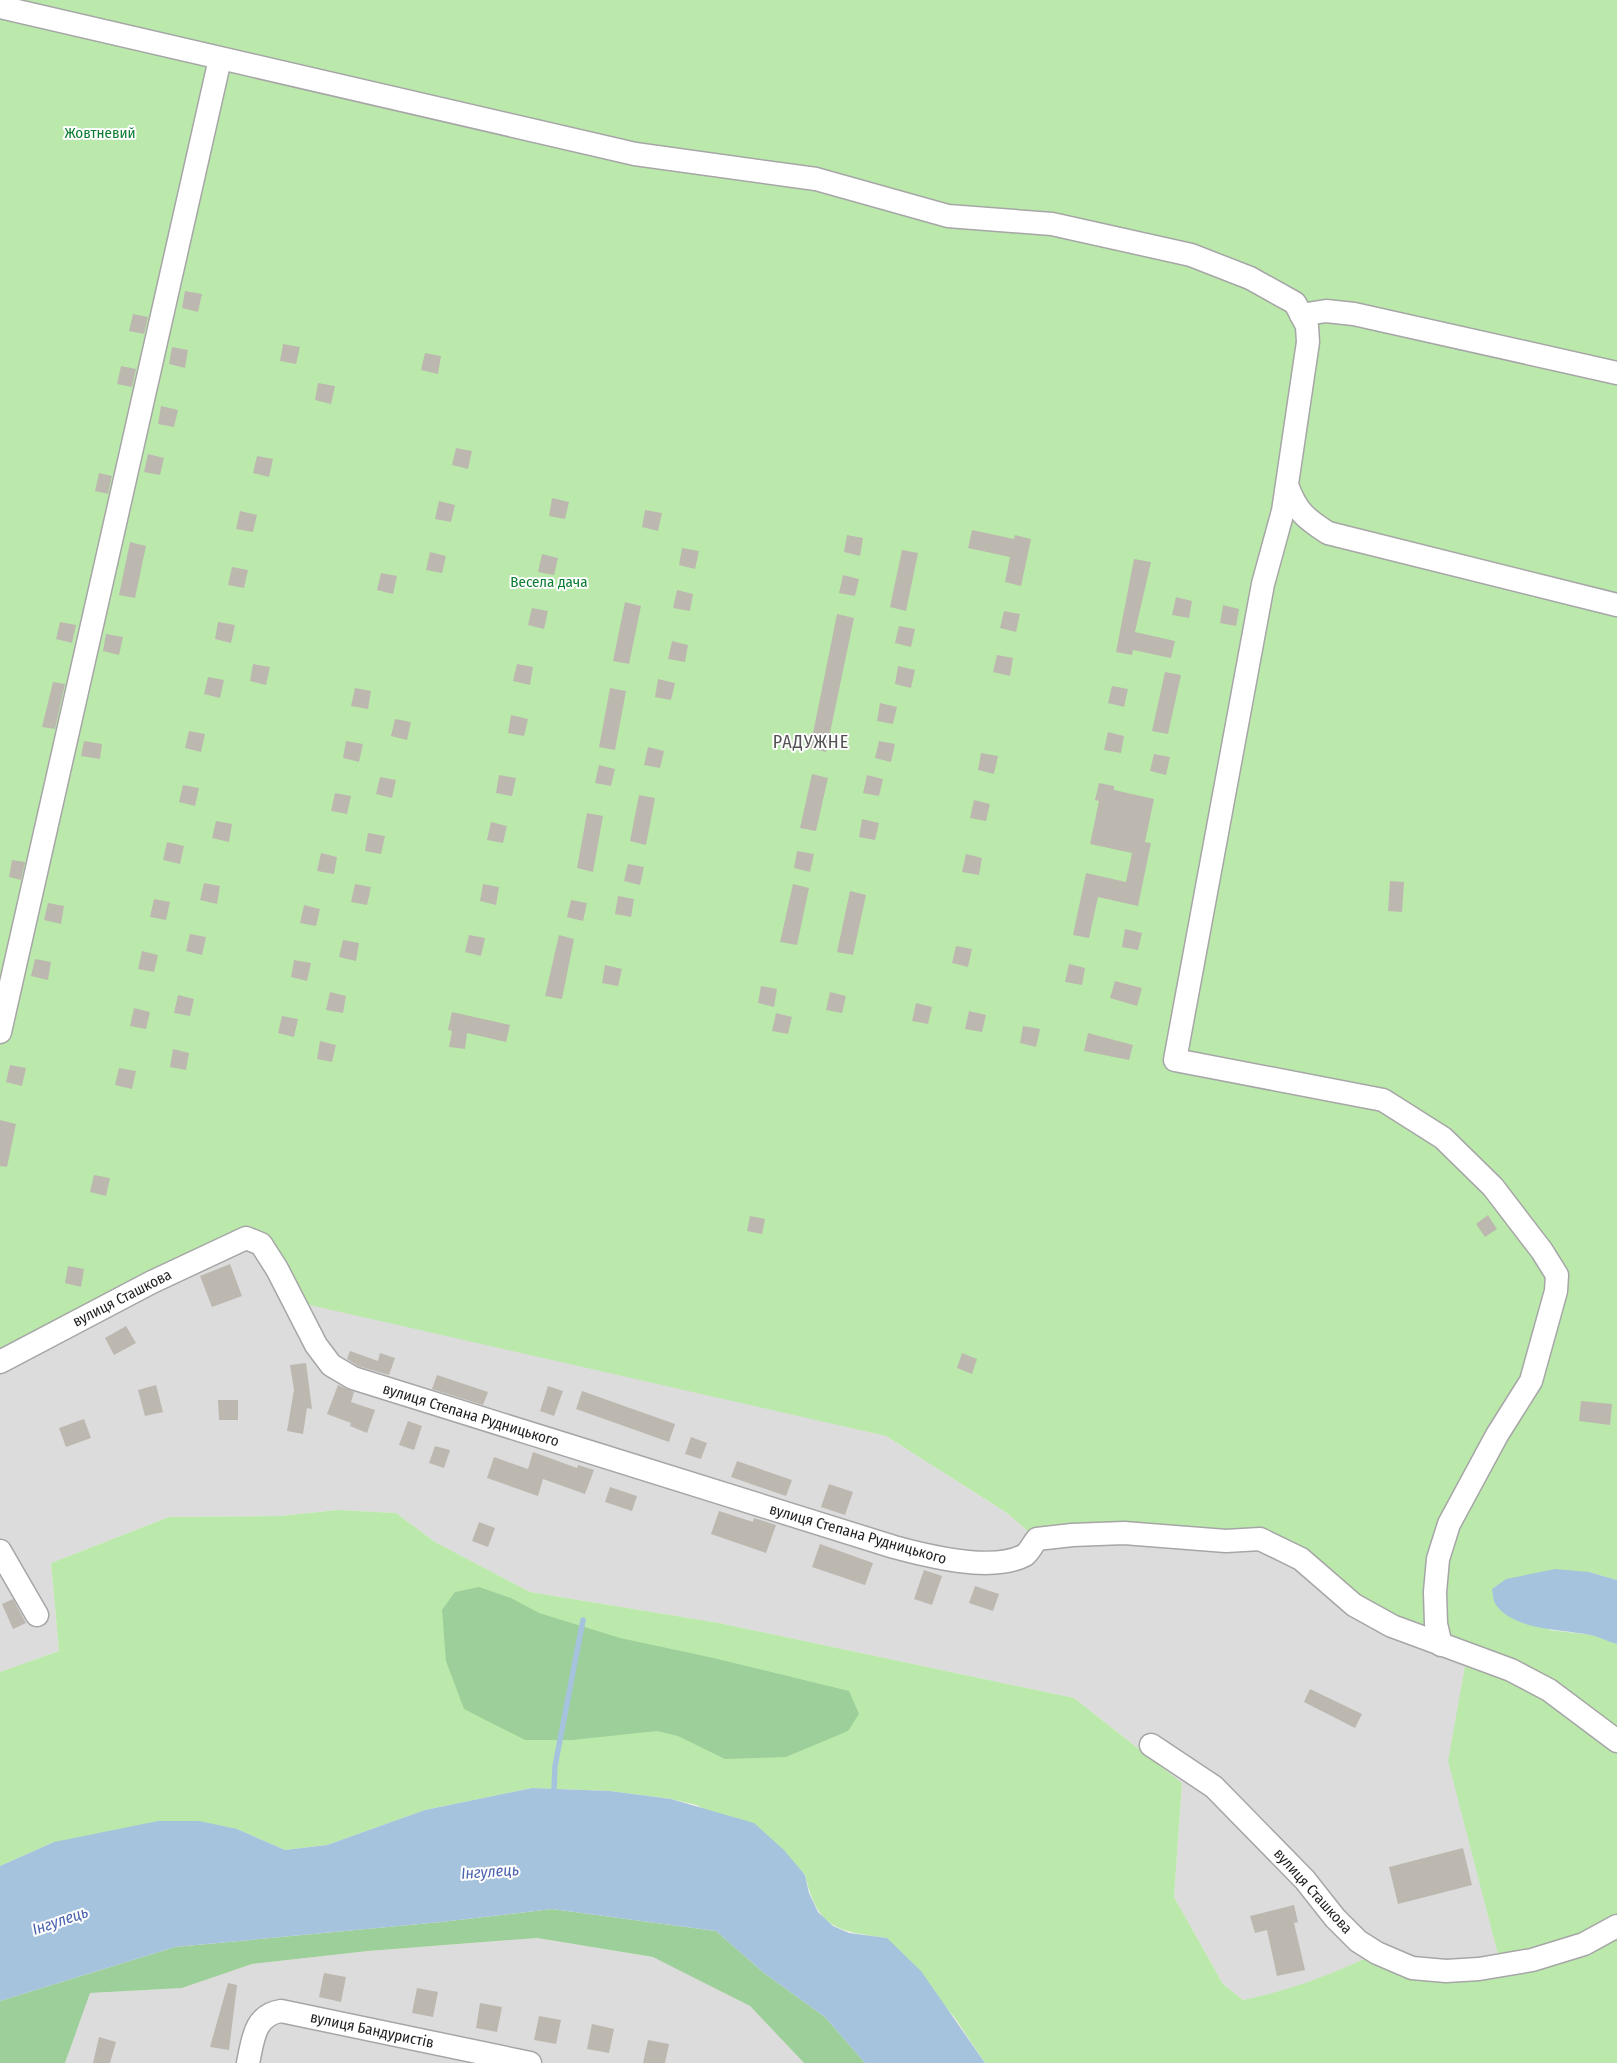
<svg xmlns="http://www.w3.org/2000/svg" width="1617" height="2063" font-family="'Fira Sans Condensed',sans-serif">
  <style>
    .residential { fill: #dddcdc }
    .grass { fill: #bbe9ac }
    .forest { fill: #9dcf9a }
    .water { fill: #a6c3dd }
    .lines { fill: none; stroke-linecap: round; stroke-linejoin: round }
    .stream { stroke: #a6c3dd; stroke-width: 5.5 }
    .building { fill: #bcb8af }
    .minor-casing { stroke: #a6a6a6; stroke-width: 25 }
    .minor { stroke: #fff; stroke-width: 22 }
    .labels { text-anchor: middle; stroke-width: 4; stroke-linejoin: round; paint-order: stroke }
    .park-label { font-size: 15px; fill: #0d7d32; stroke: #fff }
    .street-label { font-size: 15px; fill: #1f1f1f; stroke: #fff }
    .water-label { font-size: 16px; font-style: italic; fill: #4c64ae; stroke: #fff }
    .quarter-label { font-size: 18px; letter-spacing: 1px; fill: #525252; stroke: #fff }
  </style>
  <rect width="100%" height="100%" fill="#f0efe5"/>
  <path class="residential" d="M246 1238 839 1425 886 1436 1007 1513 1037 1539H1260L1467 1655 1449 1761 1501 1966 1479 1969 1377 1953 1338 1971 1282 1992 1243 2000 1223 1984 1174 1897 1182 1783 1074 1698 719 1623 530 1592 435 1542 396 1513 337 1510 280 1516 169 1517 51 1563 59 1651 0 1672V1362Z
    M537 1938 658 1958 750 2006 804 2063H65L89 1993 182 1988 252 1964 368 1951Z"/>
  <path class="grass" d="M0 0H1617V1580L1589 1572 1549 1630 1593 1635 1617 1644V2063H985L955 2018 887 1938C836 1931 817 1928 805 1874L697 1805 671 1799 610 1791 532 1788 425 1810 327 1845 285 1850 237 1829 54 1842 0 1866V1672L59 1651 51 1563 169 1517 280 1516 337 1510 396 1513 435 1542 530 1592 719 1623 1074 1698 1182 1783 1174 1897 1223 1984 1243 2000C1293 1990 1332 1974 1377 1953L1412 1968 1501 1966 1448 1761 1467 1655 1430 1641 1277 1546 1037 1539 1007 1513 886 1436 292 1301 246 1238 0 1362Z"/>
  <path class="forest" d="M479 1587 511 1598 539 1613 620 1638 709 1657 849 1691 859 1714 848 1731 786 1757 725 1759 678 1736 657 1731 572 1740H525L464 1709 446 1661 442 1610 455 1592Z
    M552 1909 716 1931 764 1973 825 2017 865 2063H804L750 2006 653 1957 537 1938 368 1951 252 1964 182 1988 90 1993 65 2063H0V2001L175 1947 441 1922Z"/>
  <path class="water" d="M1555 1569 1589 1572 1617 1580V1644C1608 1642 1600 1637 1591 1635 1563 1629 1515 1631 1496 1605 1493 1601 1493 1594 1492 1589L1506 1579Z
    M532 1788 610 1791 671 1799 754 1823 784 1850 805 1875 809 1893 818 1912 833 1926 849 1933 887 1938 921 1971 985 2063H865L825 2017 764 1973 716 1931 552 1909 441 1922 175 1947 0 2001V1866L54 1842 158 1821H199L237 1829 285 1850 327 1845 425 1810Z"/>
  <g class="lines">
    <path class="stream" d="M554 1789 555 1766 583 1620"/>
  </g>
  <path class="building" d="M185 291 202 294 198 312 182 308Z
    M133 314 148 317 144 334 129 331Z
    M283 344 300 347 296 364 280 361Z
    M172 347 188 350 185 368 169 364Z
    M425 353 441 356 438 374 421 370Z
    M121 366 136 369 132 387 117 384Z
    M318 383 335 386 331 404 315 400Z
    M161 406 178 410 174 427 158 424Z
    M456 448 472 451 468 469 452 465Z
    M148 454 164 458 160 475 144 472Z
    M257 456 273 459 269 477 253 473Z
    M99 473 112 476 108 494 95 491Z
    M552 498 569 502 565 519 549 516Z
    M439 501 455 505 451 522 435 519Z
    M645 510 662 513 658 531 642 527Z
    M240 511 257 515 253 532 236 529Z
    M972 530 1014 539 1015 535 1031 539 1021 586 1005 582 1010 557 968 548Z
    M847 535 863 538 860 556 844 552Z
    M130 542 146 546 135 598 119 595Z
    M682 548 699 551 695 569 679 565Z
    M902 550 918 553 906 611 890 607Z
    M430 552 446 556 442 573 426 570Z
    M542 554 558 558 554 575 538 572Z
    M1134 559 1151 562 1135 632 1175 641 1171 658 1133 650 1132 655 1116 652Z
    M232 567 248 570 244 588 228 585Z
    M381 573 397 576 393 594 377 590Z
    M843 575 859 579 855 596 839 593Z
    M677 590 693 594 690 611 673 608Z
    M1176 597 1192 601 1189 618 1172 615Z
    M625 602 641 606 629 664 613 661Z
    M1223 605 1239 609 1236 626 1220 623Z
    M532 608 548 611 544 629 528 625Z
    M1004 611 1020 614 1016 632 1000 628Z
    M837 614 854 618 826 752 810 748Z
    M60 622 76 625 72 643 56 639Z
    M218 622 235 625 231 643 215 639Z
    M899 626 915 629 911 647 895 643Z
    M106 634 123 637 119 655 103 651Z
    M672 641 688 645 685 662 668 659Z
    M997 655 1013 658 1010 676 993 672Z
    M253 664 270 667 266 685 250 681Z
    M517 664 533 667 530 685 513 681Z
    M898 666 915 670 911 688 895 684Z
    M1165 672 1181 675 1168 734 1152 731Z
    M208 677 224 680 220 698 204 694Z
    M658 679 675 683 671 700 655 697Z
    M53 682 65 684 55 729 42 727Z
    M1112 686 1128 689 1124 707 1108 703Z
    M355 688 371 691 368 709 351 706Z
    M610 688 626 691 615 750 599 747Z
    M880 703 897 707 893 724 877 721Z
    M511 715 528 719 524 736 508 733Z
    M395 719 411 722 407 740 391 736Z
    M189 731 205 734 201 752 185 748Z
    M1108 732 1124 736 1121 753 1104 750Z
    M84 741 102 744 100 759 81 756Z
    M346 741 363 744 359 762 343 758Z
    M879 741 895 744 891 762 875 758Z
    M648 747 664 751 660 768 644 765Z
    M981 753 998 756 994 774 978 770Z
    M1154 754 1170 757 1166 775 1150 771Z
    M599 765 615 769 611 786 595 783Z
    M812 774 828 778 816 831 800 828Z
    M499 775 516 778 512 796 496 793Z
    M867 775 883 779 879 796 863 793Z
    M380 777 396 780 392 798 376 794Z
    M1099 783 1114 786V790L1154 799 1145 842 1151 843 1138 906 1098 897 1089 938 1073 935 1086 873 1126 882 1132 853 1090 844 1099 801 1095 800Z
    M183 785 199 788 195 806 179 802Z
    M335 793 351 796 347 814 331 811Z
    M639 795 655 798 646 845 630 841Z
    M974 800 990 804 986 821 970 818Z
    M587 813 603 816 593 872 577 868Z
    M862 819 879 823 875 840 859 837Z
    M216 821 232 824 229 842 212 838Z
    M491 822 507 826 503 843 487 840Z
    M368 833 385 836 381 854 365 851Z
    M167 842 184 846 180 864 163 860Z
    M797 851 814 854 810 872 794 868Z
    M321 853 337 857 334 874 317 871Z
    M966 854 982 858 979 875 962 872Z
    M12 860 25 862 21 880 9 877Z
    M628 864 644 867 640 885 624 881Z
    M1390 881 1404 882 1402 912 1388 911Z
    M204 883 220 886 217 904 200 900Z
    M355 884 371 887 367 905 351 902Z
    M483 884 499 887 496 905 480 901Z
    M793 884 809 888 797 945 780 942Z
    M850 891 866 895 853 955 837 952Z
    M618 896 634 899 631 917 615 914Z
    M154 899 170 902 166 920 150 917Z
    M571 900 587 903 583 921 567 917Z
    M48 903 64 906 61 924 44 920Z
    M304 905 320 909 316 926 300 923Z
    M1125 929 1142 933 1138 950 1122 947Z
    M190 934 206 937 202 955 186 951Z
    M469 935 485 938 481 956 465 952Z
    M559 935 574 939 562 999 545 996Z
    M343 940 359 943 356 961 339 957Z
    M956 946 972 949 968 967 952 963Z
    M142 951 158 955 154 972 138 969Z
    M35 959 51 962 48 980 31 976Z
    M294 960 311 963 307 981 291 977Z
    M1069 964 1085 968 1082 985 1065 982Z
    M605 965 622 969 618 986 602 983Z
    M1115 981 1142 988 1137 1006 1110 998Z
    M761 986 777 989 774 1007 758 1003Z
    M330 992 346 996 343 1013 326 1010Z
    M830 992 846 996 842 1013 826 1010Z
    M178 995 194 999 190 1016 174 1013Z
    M916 1003 932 1007 928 1024 912 1021Z
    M134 1008 150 1012 146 1029 130 1026Z
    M969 1011 986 1015 982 1032 965 1029Z
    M452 1012 510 1025 506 1042 467 1033 465 1049 449 1047 452 1031 448 1030Z
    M776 1013 792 1017 788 1034 772 1031Z
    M282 1016 298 1019 294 1037 278 1033Z
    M1023 1026 1040 1029 1036 1047 1020 1043Z
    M1088 1033 1133 1045 1129 1060 1084 1051Z
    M320 1041 336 1045 332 1062 317 1059Z
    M173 1049 189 1053 186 1070 170 1067Z
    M10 1065 26 1068 22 1086 6 1082Z
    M119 1068 136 1071 132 1089 115 1085Z
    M0 1120 16 1124 7 1167 0 1166Z
    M94 1175 110 1178 106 1196 90 1192Z
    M1488 1215 1497 1229 1485 1237 1476 1224Z
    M750 1216 765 1219 762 1234 747 1231Z
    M230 1264 242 1296 212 1307 200 1276Z
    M68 1266 84 1269 81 1287 65 1283Z
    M126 1326 136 1343 114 1355 105 1338Z
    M350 1351 378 1361 380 1353 395 1358 389 1375 358 1366 347 1359Z
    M962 1353 977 1359 972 1374 957 1368Z
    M306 1363 312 1409 307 1408 303 1434 287 1431 294 1390 290 1365Z
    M437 1375 488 1392 483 1405 432 1389Z
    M156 1385 163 1412 145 1416 138 1390Z
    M338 1385 354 1392 351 1402 375 1410 367 1433 350 1426 351 1423 327 1414Z
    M548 1386 563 1391 554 1416 540 1411Z
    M582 1391 675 1424 669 1442 576 1409Z
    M218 1400H238V1420H219Z
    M1581 1401 1612 1404 1610 1425 1579 1421Z
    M84 1419 91 1438 66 1447 59 1428Z
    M408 1421 422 1426 414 1450 399 1445Z
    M691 1437 707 1443 701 1459 685 1454Z
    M435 1446 450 1450 444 1468 429 1463Z
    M533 1452 577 1468 578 1465 594 1470 585 1494 543 1479 538 1496 487 1478 494 1457 528 1469Z
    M737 1461 792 1480 786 1496 731 1477Z
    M829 1484 853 1492 845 1515 821 1507Z
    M610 1487 637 1496 632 1511 605 1502Z
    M719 1511 753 1522 754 1518 776 1525 766 1553 711 1534Z
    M479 1522 495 1528 488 1547 472 1541Z
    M820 1544 873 1563 865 1585 812 1567Z
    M924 1570 942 1576 932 1605 914 1599Z
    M975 1586 999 1594 993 1611 969 1603Z
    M13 1599 26 1623 13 1629 2 1604Z
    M1310 1689 1362 1714 1355 1728 1304 1702Z
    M1463 1848 1472 1885 1398 1904 1389 1867Z
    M1294 1905 1298 1922 1294 1923 1305 1970 1277 1976 1267 1930 1255 1933 1250 1916Z
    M324 1973 346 1977 341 2002 319 1997Z
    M228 1983 237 1985 229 2050 210 2047Z
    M417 1988 438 1992 433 2017 412 2013Z
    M480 2003 502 2007 497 2032 476 2028Z
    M539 2016 561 2020 556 2044 534 2040Z
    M592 2024 614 2029 609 2053 587 2049Z
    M99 2037 116 2042 110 2063H93Z
    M648 2040 669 2044 665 2063H643Z"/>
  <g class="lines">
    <g class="minor-casing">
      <path id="minor" d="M0 7 635 154 816 179 948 216 1052 224 1191 255 1250 278 1295 303 1307 326 1308 342 1283 511 1263 584 1175 1060 1383 1100 1443 1138 1493 1187 1542 1251 1557 1275 1556 1291 1531 1381 1497 1435 1449 1524 1438 1559 1435 1592 1436 1624 1441 1645
        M1301 315 1326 311 1354 314 1617 373
        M1287 485C1297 512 1305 518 1328 533L1617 605
        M0 1032 220 59
        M0 1362 152 1282 246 1238 261 1244 277 1269 316 1345 331 1365 353 1378 894 1547C927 1556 993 1573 1025 1555 1029 1552 1033 1544 1037 1539L1072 1535 1124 1533 1226 1541 1260 1539 1301 1559 1354 1605 1392 1626 1511 1670 1549 1690 1617 1741
        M0 1551 37 1615
        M1151 1745 1214 1787 1305 1880 1335 1918 1358 1941 1377 1953 1412 1968 1446 1971 1479 1969 1532 1960 1584 1944 1617 1926
        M248 2063C253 2040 254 2015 281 2011L530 2063"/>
    </g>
    <use href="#minor" class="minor"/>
  </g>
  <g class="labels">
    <g class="park-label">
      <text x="100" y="138">Жовтневий</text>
      <text x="549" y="587">Весела дача</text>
    </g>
    <g class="street-label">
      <text transform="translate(122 1298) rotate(-27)" y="5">вулиця Сташкова</text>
      <text transform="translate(471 1415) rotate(17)" y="5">вулиця Степана Рудницького</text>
      <text transform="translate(858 1534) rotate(16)" y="5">вулиця Степана Рудницького</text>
      <text transform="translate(1313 1891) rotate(48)" y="5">вулиця Сташкова</text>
      <text transform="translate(372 2030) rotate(12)" y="5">вулиця Бандуристів</text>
    </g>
    <g class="water-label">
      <text transform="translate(490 1871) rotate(-4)" y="6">Інгулець</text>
      <text transform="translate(60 1920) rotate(-19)" y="6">Інгулець</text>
    </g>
    <g class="quarter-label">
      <text x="811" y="748">РАДУЖНЕ</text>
    </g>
  </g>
</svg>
